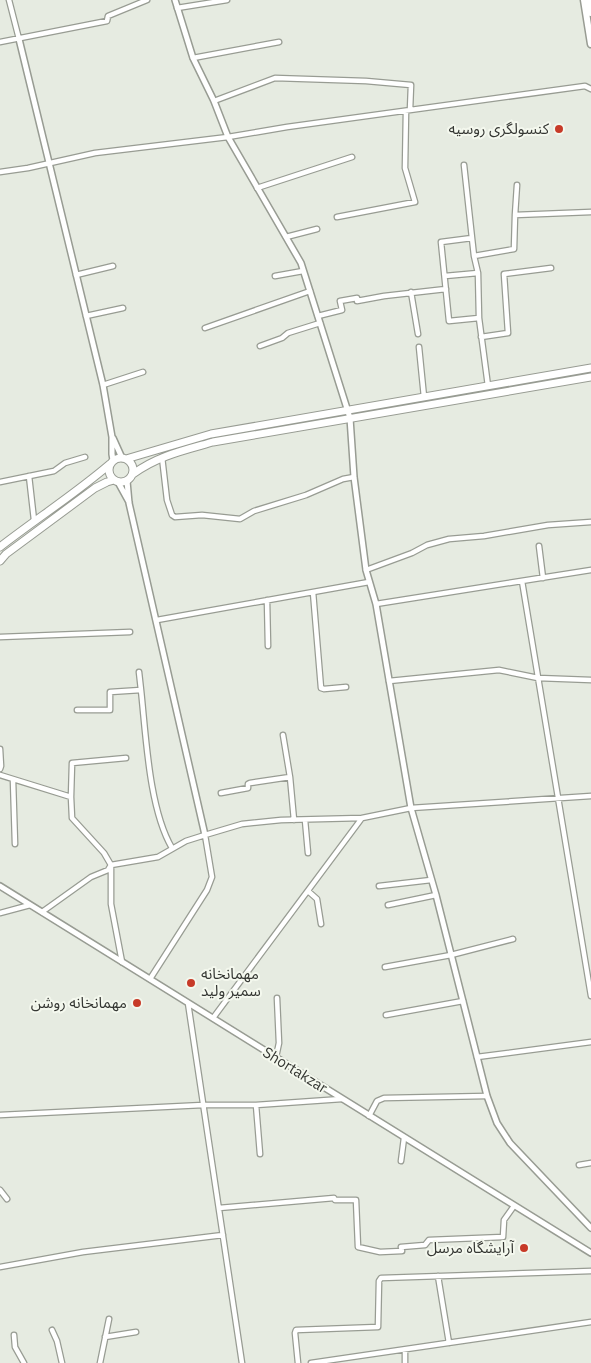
<svg xmlns="http://www.w3.org/2000/svg" width="591" height="1363" font-family="'IBM Plex Sans','Noto Sans Arabic',sans-serif">
  <style>
    .lines { fill: none; stroke-linecap: round; stroke-linejoin: round }
    .minor-casing { stroke: #989c93; stroke-width: 7 }
    .tertiary-casing { stroke: #989c93; stroke-width: 8 }
    .primary-casing { stroke: #989c93; stroke-width: 9 }
    .trunk-casing { stroke: #989c93; stroke-width: 9 }
    .minor { stroke: #fff; stroke-width: 4.5 }
    .tertiary { stroke: #fff; stroke-width: 5 }
    .primary { stroke: #fff; stroke-width: 6 }
    .trunk { stroke: #fff; stroke-width: 7 }
    .poi-dot { fill: #c73a28; stroke: #f4f8ee; stroke-width: 2 }
    .labels { text-anchor: middle; stroke-width: 4; stroke-linejoin: round; paint-order: stroke }
    .poi-label { font-size: 15px; fill: #353733; stroke: #f4f8ee; text-anchor: end }
    .street-label { font-size: 15px; fill: #353733; stroke: #f4f8ee }
  </style>
  <rect width="100%" height="100%" fill="#e6ebe1"/>
  <g class="lines">
    <g class="minor-casing">
      <path id="minor" d="M9 0 19 39
        M177 8 227 0
        M0 42 107 21 108 16 147 0
        M193 58 279 42
        M214 101 275 78 366 81 411 85 410 110
        M464 165 472 238
        M0 172 28 168 95 153 228 137 287 127 585 86 591 89
        M257 188 352 157
        M515 215 517 185
        M337 217 415 202 405 168 406 111
        M286 237 317 229
        M474 256 478 273 479 318
        M76 275 113 266
        M275 276 303 271
        M445 276 478 273
        M411 292 418 334
        M86 316 123 308
        M318 316 342 310 340 301 357 298V301L384 296 446 289
        M205 328 310 291
        M481 337 508 333 504 274 551 268
        M260 346 282 338 288 333 320 323
        M419 347 424 397
        M103 385 143 372
        M488 386 479 318 449 321 441 242 472 238 474 256 514 249 515 215 591 212
        M162 457 167 500 172 515 175 517 202 515 240 519 254 511 306 495 343 479 354 477
        M29 476 34 520
        M0 482 54 471 65 463 85 457
        M539 546 543 578
        M366 570 412 553 427 545 449 539 484 536 548 525 591 522
        M522 581 591 996
        M313 592 321 688 324 689 346 687
        M267 600 268 646
        M376 604 591 570
        M157 620 369 582
        M0 637 130 632
        M139 672 141 690
        M389 681 499 670 538 678 591 680
        M77 710H110V692L141 690C146 736 149 809 172 848
        M283 735 290 777 294 820
        M0 749 1 766 0 769
        M0 775 71 797 72 818 104 853 111 865V904L122 962
        M13 780 15 844
        M221 793 248 788V784L250 783 290 777
        M71 797 72 763 126 758
        M305 820 308 853
        M379 886 431 880
        M308 891 317 899 321 924
        M388 905 436 895
        M42 912 91 877 108 870 111 865 158 857 186 841 205 835
        M0 913 30 905
        M385 967 451 955 513 939
        M150 979 207 890 212 877 205 835 242 824 281 820 362 818
        M188 1003 242 1363
        M386 1015 463 1001
        M213 1018 362 818 411 808 591 796
        M276 1057 279 1043 277 998
        M477 1057 591 1042
        M256 1105 260 1154
        M0 1115 203 1105H256L342 1099
        M369 1116 377 1101 384 1098 487 1096
        M401 1161 404 1138
        M579 1165 591 1163
        M0 1190 7 1199
        M219 1208 334 1198 335 1200H356L358 1247 380 1252 402 1251 401 1247 425 1245 429 1240 503 1237 504 1220 514 1206
        M0 1267 83 1252 223 1235
        M438 1276 449 1343
        M52 1330 57 1341 62 1363
        M14 1335 15 1347 24 1363
        M105 1337 136 1332
        M405 1350V1363
        M100 1363 109 1319
        M298 1363 295 1333 296 1330 378 1327 379 1281 381 1278 591 1271
        M311 1363 591 1322"/>
    </g>
    <g class="tertiary-casing">
      <path id="tertiary" d="M175 0 193 58 214 101 228 137 301 263 350 418 354 477 366 570 376 604 411 808 436 895 487 1096 497 1123 510 1143 591 1228
        M19 39 103 385 112 437V454L113 460
        M113 438 122 458
        M127 481 129 503 205 835
        M118 482 129 502
        M0 886 591 1253"/>
    </g>
    <g class="primary-casing">
      <path id="primary" d="M584 0 591 44
        M589 0 591 13"/>
    </g>
    <g class="trunk-casing">
      <path id="trunk" d="M109 470a12 12 0 1 1 24 0a12 12 0 1 1-24 0Z
        M126 459 211 434 591 368
        M133 474C157 456 185 450 213 442L591 377
        M0 547C36 519 75 494 110 464
        M0 561 6 554 95 488 107 482 114 480"/>
    </g>
    <use href="#minor" class="minor"/>
    <use href="#tertiary" class="tertiary"/>
    <use href="#primary" class="primary"/>
    <use href="#trunk" class="trunk"/>
  </g>
  <g class="poi-dot">
    <circle cx="559" cy="129" r="5"/>
    <circle cx="191" cy="983" r="5"/>
    <circle cx="137" cy="1003" r="5"/>
    <circle cx="524" cy="1248" r="5"/>
  </g>
  <g class="labels">
    <g class="poi-label">
      <text x="549" y="134">کنسولگری روسیه</text>
      <text x="201" y="979" text-anchor="start">مهمانخانه<tspan x="201" dy="17">سمیر ولید</tspan></text>
      <text x="127" y="1008">مهمانخانه روشن</text>
      <text x="514" y="1253">آرایشگاه مرسل</text>
    </g>
    <g class="street-label">
      <text transform="translate(295 1070) rotate(32)" y="5">Shortakzar</text>
    </g>
  </g>
</svg>
